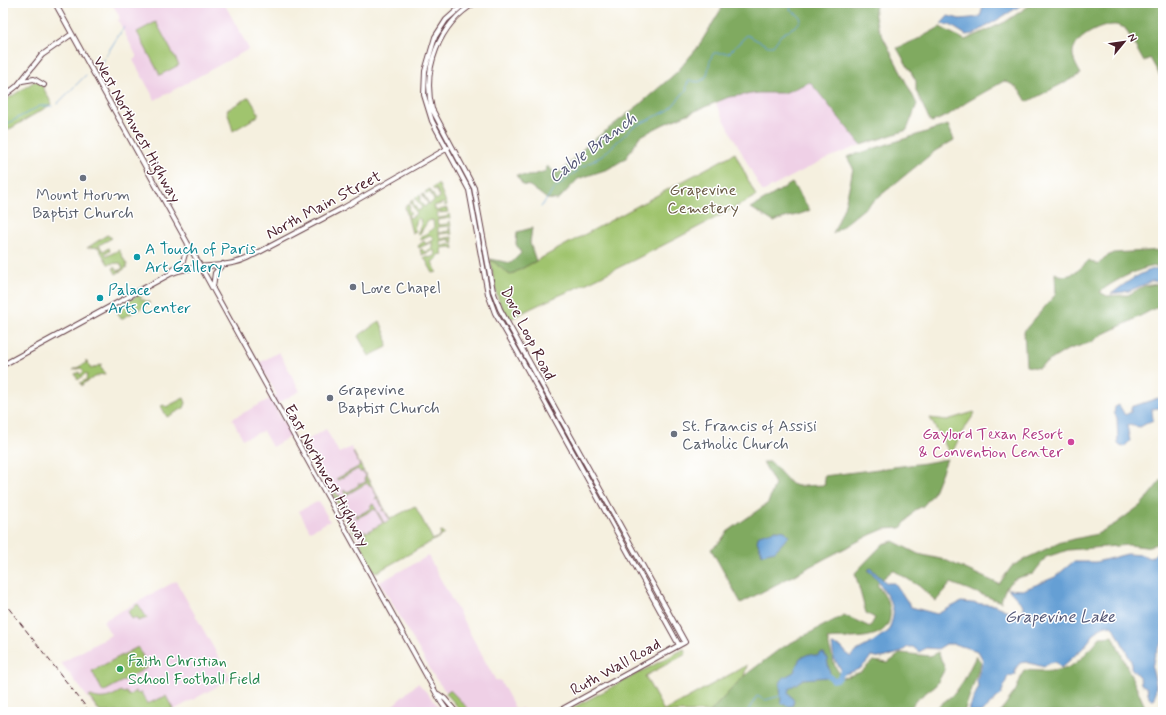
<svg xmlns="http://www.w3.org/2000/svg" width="1166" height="715" font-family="Mynerve,sans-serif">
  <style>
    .built { fill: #efd0e6 }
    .green { fill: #a0c46e; stroke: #75724c }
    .forest { fill: #80aa61; stroke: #656446 }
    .water { fill: #659fd4; stroke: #585f80 }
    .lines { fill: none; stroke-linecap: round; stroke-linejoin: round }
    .stream { stroke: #659fd4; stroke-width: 1 }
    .river { stroke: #659fd4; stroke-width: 5.5 }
    .secondary-casing { stroke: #643e46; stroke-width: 6 }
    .secondary { stroke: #fff; stroke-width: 4 }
    .rail { stroke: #4a1f2b; stroke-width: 1; stroke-dasharray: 6 3; stroke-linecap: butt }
    .worship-dot { fill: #6b7280; stroke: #fff; stroke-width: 1.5 }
    .culture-dot { fill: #0f9aa8; stroke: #fff; stroke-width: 1.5 }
    .hotel-dot { fill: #d1479c; stroke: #fff; stroke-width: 1.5 }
    .leisure-dot { fill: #2e9e5b; stroke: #fff; stroke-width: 1.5 }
    .labels { text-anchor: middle; stroke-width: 3; stroke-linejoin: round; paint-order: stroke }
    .street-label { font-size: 16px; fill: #4a1f2b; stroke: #fff }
    .park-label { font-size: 16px; fill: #685942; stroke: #fff }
    .worship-label { font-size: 16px; fill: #5b616d; stroke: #fff; text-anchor: start }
    .culture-label { font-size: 16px; fill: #0d838f; stroke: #fff; text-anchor: start }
    .hotel-label { font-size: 16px; fill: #b23c85; stroke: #fff; text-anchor: end }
    .leisure-label { font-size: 16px; fill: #27864d; stroke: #fff; text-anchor: start }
    .water-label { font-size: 17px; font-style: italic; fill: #565977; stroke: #fff }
  </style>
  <rect width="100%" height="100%" fill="#fff"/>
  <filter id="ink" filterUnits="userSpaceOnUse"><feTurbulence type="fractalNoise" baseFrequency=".025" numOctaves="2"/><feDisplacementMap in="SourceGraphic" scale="8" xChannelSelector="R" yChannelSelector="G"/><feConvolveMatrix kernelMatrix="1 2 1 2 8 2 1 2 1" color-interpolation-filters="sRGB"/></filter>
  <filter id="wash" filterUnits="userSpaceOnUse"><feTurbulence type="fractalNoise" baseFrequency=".012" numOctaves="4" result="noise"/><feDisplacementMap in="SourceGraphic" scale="16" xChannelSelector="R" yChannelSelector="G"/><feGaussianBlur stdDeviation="0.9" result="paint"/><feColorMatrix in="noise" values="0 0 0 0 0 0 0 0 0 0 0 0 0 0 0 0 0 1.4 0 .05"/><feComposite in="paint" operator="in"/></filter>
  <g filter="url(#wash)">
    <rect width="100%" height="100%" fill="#f5f0df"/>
    <path class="built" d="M112 3H224L249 49 155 100 133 60 137 57 118 20 120 18Z
      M810 82 861 145 823 160 764 191H762L716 104 729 97 759 93H784Z
      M279 352 300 391 274 405 291 436 272 447 263 431 243 439 232 419 277 395 259 363Z
      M326 429 339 453 351 447 391 519 359 540 325 481 306 444V441Z
      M317 502H319L330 521 310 531 299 511Z
      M428 556 496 681 500 680 516 710 522 708 524 712H462L435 678 380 582Z
      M176 581 231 679 170 712H99L61 663 111 635 103 621Z
      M418 683 428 694 443 712H395L392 706Z"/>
    <path class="green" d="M156 22 179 65 160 75 137 32Z
      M35 81 40 82 52 104 3 133V102Z
      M249 97 258 112V116L233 131 227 110Z
      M735 153 756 196C702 226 647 254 591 281 564 294 537 304 511 319 495 306 494 278 490 259L510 275Z
      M437 185H439L447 205 445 206 444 203 434 206 436 211 447 208 448 212 437 213 438 218 446 217 449 214 450 218 437 220 438 225 448 224V222L450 221 451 226 438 227V233L449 231V228H451L452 235 449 233 439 234 440 239 452 237 453 242H450V239L440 241 441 246 453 244 454 249 451 247 442 248 441 251 443 254 438 255 437 259 432 262 437 272 433 273 424 257 427 256 428 258 435 256 434 250 422 255 420 250 422 249 425 252 432 248V242L419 248 418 246 424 241 426 244 434 239 430 235 421 240 420 238 434 228 433 220 428 221 419 235 417 234 422 223 420 222 421 220 418 218 414 228 416 231 412 233 405 207 408 203 410 207 408 209 411 213 408 215 410 218 415 215 416 212 410 201 413 199V203L418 211 422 208 415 198 420 195 421 198 419 199 424 207 428 204 422 194 423 193 429 204 434 201 430 192 427 194 425 192 430 189 436 200 440 197 436 189 434 190 432 188Z
      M107 235 112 238 99 245 103 251 109 248 110 251 105 253 107 256 119 250 127 265 126 268 116 274 113 268 115 267 118 271 123 268 120 263 108 264 98 247 87 248Z
      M139 295H142L140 298 150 303 121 319 115 308Z
      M380 321 386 336 387 347 369 356 358 336Z
      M86 360 91 369 102 364 100 366 105 374 102 375 101 374 82 384V386L80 383 86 380 87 375 86 373 78 380 75 374 79 372 80 375 84 371 81 368 73 370 86 363Z
      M184 398 186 403 184 408 167 417 161 406 164 405 166 407Z
      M974 412 975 413 962 432 951 455 930 418 947 420Z
      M353 452 390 519 415 506 433 540 441 536 440 533 442 532 445 534 377 572 373 570 359 540 366 536 364 530 367 532 383 523 375 509 357 518 356 514 359 515 372 508 370 506 373 504 384 523 390 520 384 510 382 511 383 508 378 498 375 499 377 496 371 486H369L367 483 346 495 344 492V490L348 492 359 485 358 483 361 484 367 481 364 479 366 476 362 471 361 473 358 469 356 470 338 480 336 479 360 466Z
      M337 489 335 491 338 496 340 495 342 497 339 499 351 520 353 518 354 520 352 522 358 533 361 532 356 536 344 515 346 513 343 514 333 495Z
      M138 604 147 618 138 621 136 617 132 619 128 611Z
      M138 647 148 667 103 692 92 671Z
      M684 649 686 654 645 676 664 711 747 665 744 676 710 712H565Z
      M136 690V693L140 694 141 692 147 704 166 696 173 709 167 712H100L89 697 91 696C103 701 111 697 121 691L123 693 126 692 129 696Z
      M449 690 451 691 471 712H462L446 693Z"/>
    <path class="forest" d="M725 3H875L877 4C873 12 875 19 878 27L917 104 907 130 861 145 810 82 784 93H759L729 97 664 124 639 137 633 148 625 159 608 169 578 179 558 200 547 199 530 186 523 185 516 175 530 176 546 171 547 166 555 173 562 171 586 146 639 105 677 72 698 47Z
      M1033 3H1163V81L1150 58 1144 62 1125 28C1123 27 1119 26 1116 25 1103 24 1076 36 1073 51 1072 59 1077 67 1081 74L1027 102C1021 91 1016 85 1004 81L967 102 947 116 932 122 930 121 916 91V81L897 48 918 39 940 27 965 40 1005 22Z
      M948 125 954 140 935 151 833 234 844 207 850 184 853 168 847 157Z
      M792 183 810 210C799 216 786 216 774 222L751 208Z
      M532 228 530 243 536 261 510 275 490 259 511 263 521 253 516 244 517 232Z
      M1163 250V272L1161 266C1144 265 1113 281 1100 292L1107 296 1128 295 1144 286 1163 283V304L1127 323 1103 334 1092 342 1067 350 1038 368 1026 366 1024 331 1056 294 1055 273C1069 281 1079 270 1089 260L1098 265 1104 258 1113 253Z
      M947 459 933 494 923 506 915 510 901 528 884 529 870 535 741 603 711 549 720 542 727 532 768 503 775 484 763 462H771L791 484 797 486 825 485 824 476 925 463Z
      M1163 478V537L1157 544 1145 547 1129 545 1068 550 1046 557 1033 574C1013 578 1006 581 1001 602L951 583 936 601 919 586 893 570 877 584C881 591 889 601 890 609 894 645 848 636 827 639L835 666 842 678 861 672 873 661 888 663 901 653 930 656 938 652 945 669 936 685 916 700 908 712H710L744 676 781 648 844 615 870 627 875 618 866 613 855 573 883 544 893 541 918 554 945 560 999 584 1012 566 1027 558 1061 542 1097 534 1115 524 1141 505Z
      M1113 636 1147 711 1150 712H1000L1016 690 1024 670C1068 673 1072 671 1100 637Z
      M976 656 981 662 964 712H931L955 693 964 680Z"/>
    <path class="water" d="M984 3H1025L974 34 966 35 950 25 941 24 948 16 960 19 980 17Z
      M1159 268 1163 274V282L1152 281 1129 291 1111 294C1126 283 1141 271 1159 268Z
      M1158 398 1163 401V404L1160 408 1152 409 1153 420 1140 427 1127 425 1130 441 1124 447 1120 446 1118 444 1117 418 1114 413 1115 407 1119 405 1125 415 1131 412V407Z
      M776 530 785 531 789 536 775 551 762 554 757 541 759 535Z
      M1163 546V641L1155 654 1152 668 1156 684 1155 698 1152 700 1149 698 1147 688 1141 684 1140 678 1131 668V661L1116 631 1111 626 1105 625 1098 629 1084 647 1061 668 1056 662 1049 663 1044 667 1026 662 1020 663 1016 668 1015 675 1008 676 1001 694 982 712H968L978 688 977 679 983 660 978 651 954 644H946L938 649 926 648 919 652 913 647H908L899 653 882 658 871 656C864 668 857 671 844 674L834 659 832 645 841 647 850 657C856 650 861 649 869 644 876 641 880 635 888 632 897 609 894 608 882 588 878 581 876 575 868 571L870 568 887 583H895L911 607 937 614 961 602 994 605 1022 617 1023 605 1008 589 1023 590 1038 584 1055 577 1073 562H1096L1127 554 1142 555 1151 558Z
      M821 653H824L827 659 830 674 829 677 803 679 790 688 788 692 794 701 792 706H787L781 703 780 683 783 678 794 672 800 658 809 654 817 656Z"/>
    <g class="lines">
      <path class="stream" d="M98 68 124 27
        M57 104 86 75
        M3 126 40 106H52
        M541 207 554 189 582 167 602 156 633 127 669 110 687 89 686 86 689 81C693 80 697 83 701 81 711 77 707 60 714 53H729L747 35 768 46H773L781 35 797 25 801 20C800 13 793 14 790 9L793 3
        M747 712 757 696 765 700 780 696"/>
      <path class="river" d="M824 671 833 680 838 679 847 666"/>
    </g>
  </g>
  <g filter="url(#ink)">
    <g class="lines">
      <g class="secondary-casing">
        <path id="secondary" d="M55 3 441 702 448 712
          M465 3 446 20 435 37 425 71 424 95 432 121 469 190 488 294 495 313 517 351 679 645
          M475 3C439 24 422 69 432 109L474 188 493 291 500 309 685 642 557 712
          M22 81 34 79 44 85
          M3 97 17 86 42 55 72 34
          M171 272 183 261 188 244
          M213 287 215 273 223 264
          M3 365 170 274C195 263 225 269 248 258L343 208 448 148
          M438 694 445 699 456 712"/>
      </g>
      <use href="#secondary" class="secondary"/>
      <path class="rail" d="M3 601 90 712"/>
    </g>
  </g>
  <g class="worship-dot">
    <circle cx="83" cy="178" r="4"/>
    <circle cx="353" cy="287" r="4"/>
    <circle cx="330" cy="398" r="4"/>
    <circle cx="674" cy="434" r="4"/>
  </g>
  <g class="culture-dot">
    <circle cx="137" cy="257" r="4"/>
    <circle cx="100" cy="298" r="4"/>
  </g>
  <circle class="hotel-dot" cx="1071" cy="442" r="4"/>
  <circle class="leisure-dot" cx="120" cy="669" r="4"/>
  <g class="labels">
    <g class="street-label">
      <text transform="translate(138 129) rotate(61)" y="6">West Northwest Highway</text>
      <text transform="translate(323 204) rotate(-28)" y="6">North Main Street</text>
      <text transform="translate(529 333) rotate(63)" y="6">Dove Loop Road</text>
      <text transform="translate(328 475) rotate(61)" y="6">East Northwest Highway</text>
      <text transform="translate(615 666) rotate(-29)" y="6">Ruth Wall Road</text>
    </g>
    <g class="park-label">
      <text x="703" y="195">Grapevine<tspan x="703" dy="18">Cemetery</tspan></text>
    </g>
    <g class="worship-label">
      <text x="83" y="200" text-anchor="middle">Mount Horum<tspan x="83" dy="18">Baptist Church</tspan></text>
      <text x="361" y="293">Love Chapel</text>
      <text x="338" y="395">Grapevine<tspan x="338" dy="18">Baptist Church</tspan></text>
      <text x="682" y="431">St. Francis of Assisi<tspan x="682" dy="18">Catholic Church</tspan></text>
    </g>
    <g class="culture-label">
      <text x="145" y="254">A Touch of Paris<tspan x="145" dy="18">Art Gallery</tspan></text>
      <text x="108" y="295">Palace<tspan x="108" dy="18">Arts Center</tspan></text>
    </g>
    <g class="hotel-label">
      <text x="1063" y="439">Gaylord Texan Resort<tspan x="1063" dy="18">&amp; Convention Center</tspan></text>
    </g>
    <g class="leisure-label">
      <text x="128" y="666">Faith Christian<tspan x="128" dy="18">School Football Field</tspan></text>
    </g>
    <g class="water-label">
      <text transform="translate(592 147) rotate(-37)" y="6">Cable Branch</text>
      <text x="1060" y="622">Grapevine Lake</text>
    </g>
  </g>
  <rect width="1166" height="715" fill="none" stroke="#fff" stroke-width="16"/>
  <g transform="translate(1124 42) rotate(61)" stroke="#ffffff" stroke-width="3" paint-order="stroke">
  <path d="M0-3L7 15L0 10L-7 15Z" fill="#4a1f2b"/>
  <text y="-6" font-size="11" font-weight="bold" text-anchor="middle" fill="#4a1f2b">N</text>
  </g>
</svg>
